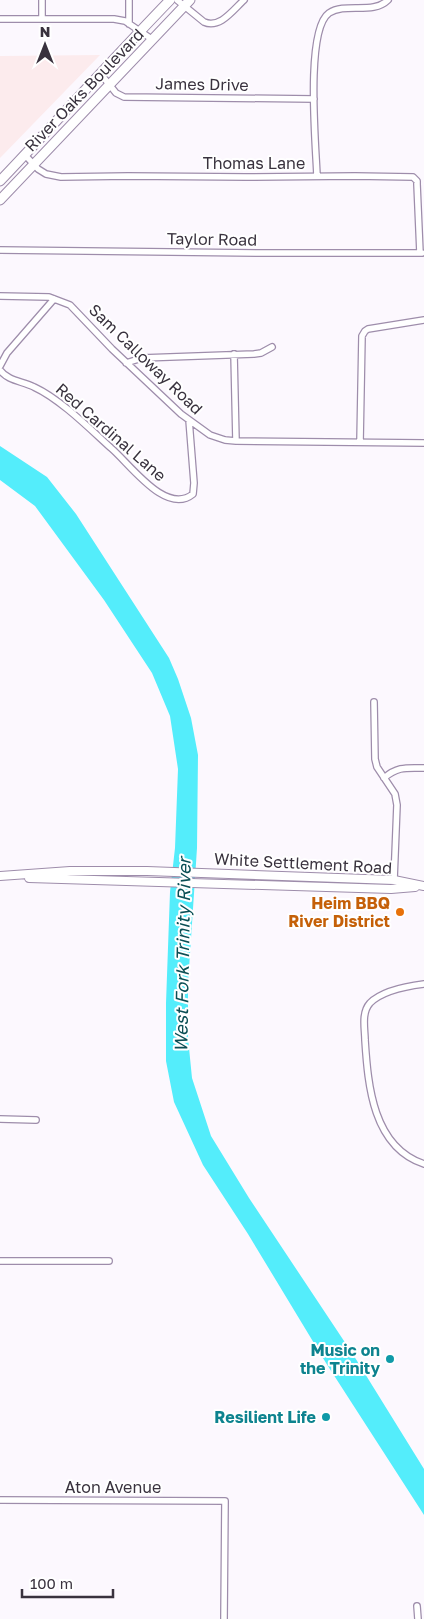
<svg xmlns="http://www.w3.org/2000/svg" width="424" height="1619" font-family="'Golos Text',sans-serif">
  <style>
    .commercial { fill: #fcebed }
    .water { fill: #54edfb }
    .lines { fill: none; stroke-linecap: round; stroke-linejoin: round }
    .street-casing { stroke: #9e8dab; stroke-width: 8 }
    .secondary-casing { stroke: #9e8dab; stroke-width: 10 }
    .primary-casing { stroke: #9e8dab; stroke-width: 11 }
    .street { stroke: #fff; stroke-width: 5.5 }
    .secondary { stroke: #fff; stroke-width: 8 }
    .primary { stroke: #fff; stroke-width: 9 }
    .food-dot { fill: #e8710a; stroke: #fff; stroke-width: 2 }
    .culture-dot { fill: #0f9aa8; stroke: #fff; stroke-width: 2 }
    .labels { text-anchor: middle; stroke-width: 4; stroke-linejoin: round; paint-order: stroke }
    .street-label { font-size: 16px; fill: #39323e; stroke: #fff }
    .food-label { font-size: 16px; font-weight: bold; fill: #c56008; stroke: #fff; text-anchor: end }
    .culture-label { font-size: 16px; font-weight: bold; fill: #0d838f; stroke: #fff; text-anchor: end }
    .water-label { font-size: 18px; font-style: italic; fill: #0b4f55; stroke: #fff }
  </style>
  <rect width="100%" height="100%" fill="#fcf8fe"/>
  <path class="commercial" d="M100 55 0 158V56Z"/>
  <path class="water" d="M0 446 47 477 76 514 169 658 178 679 191 718 198 755 197 848 188 984V1038L192 1078 211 1136 249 1198 354 1356 424 1469V1515L326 1363 248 1234 203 1165 174 1102 166 1061V1003L170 892 175 848 178 769 170 716 152 673 104 600 35 506 0 480Z"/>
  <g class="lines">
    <g class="street-casing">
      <path id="street" d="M177 0 204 22C220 29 233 10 244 0
        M0 19H114L125 21 153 40
        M42 19V0
        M129 24V0
        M100 73 116 93 124 97 314 99
        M25 155 38 169 46 174 61 177 128 176 246 177 355 176 413 177 417 181V184L420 253
        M317 176C316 147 305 30 329 13 346 2 373 15 388 0
        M0 250 259 253H422
        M0 296 49 297 70 305 112 349 181 414 210 435 225 440 236 441 424 443
        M234 354 236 441
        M126 363 142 358 254 354 261 353 272 347
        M0 366 7 353 54 299
        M0 370C8 381 22 381 34 387 60 399 89 428 111 448 130 464 166 516 193 494L194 483 189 420
        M360 442 362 336 365 331 368 329 424 320
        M374 702 375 759 377 767 395 794 397 805 394 880
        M384 778C398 766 407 768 424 768
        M424 984C408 986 382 991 370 1003 361 1013 365 1029 365 1040 368 1086 373 1147 424 1164
        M0 1119 36 1120
        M0 1261H109
        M0 1500 225 1501 224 1619
        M417 1606 418 1619"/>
    </g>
    <g class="secondary-casing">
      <path id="secondary" d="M0 876 70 871H147L394 880 424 886
        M29 878 391 889 415 887"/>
    </g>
    <g class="primary-casing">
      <path id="primary" d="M0 181C57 121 112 60 170 0
        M0 200 190 0"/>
    </g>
    <use href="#street" class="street"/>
    <use href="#secondary" class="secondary"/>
    <use href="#primary" class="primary"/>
  </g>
  <circle class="food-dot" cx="400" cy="912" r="5"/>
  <g class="culture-dot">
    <circle cx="390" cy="1359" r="5"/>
    <circle cx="326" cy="1417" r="5"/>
  </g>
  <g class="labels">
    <g class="street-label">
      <text transform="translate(202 84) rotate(1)" y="6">James Drive</text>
      <text transform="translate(84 90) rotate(-46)" y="6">River Oaks Boulevard</text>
      <text x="254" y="169">Thomas Lane</text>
      <text transform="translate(212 239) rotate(1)" y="6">Taylor Road</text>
      <text transform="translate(146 359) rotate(44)" y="6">Sam Calloway Road</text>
      <text transform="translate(111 432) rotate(41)" y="6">Red Cardinal Lane</text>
      <text transform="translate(303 863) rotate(3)" y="6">White Settlement Road</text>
      <text x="113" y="1493">Aton Avenue</text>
    </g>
    <g class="food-label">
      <text x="390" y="909">Heim BBQ<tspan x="390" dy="18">River District</tspan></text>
    </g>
    <g class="culture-label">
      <text x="380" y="1356">Music on<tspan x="380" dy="18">the Trinity</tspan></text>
      <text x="316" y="1423">Resilient Life</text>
    </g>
    <g class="water-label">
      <text transform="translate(183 955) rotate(-89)" y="6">West Fork Trinity River</text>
    </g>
  </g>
  <g transform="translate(45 45)" stroke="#ffffff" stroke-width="4" paint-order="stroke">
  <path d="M0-4L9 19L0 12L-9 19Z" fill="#39323e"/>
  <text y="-8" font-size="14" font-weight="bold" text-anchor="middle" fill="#39323e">N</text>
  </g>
  <path d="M22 1589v8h91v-8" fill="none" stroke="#39323e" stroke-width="2.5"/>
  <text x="30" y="1589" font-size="15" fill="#39323e" stroke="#ffffff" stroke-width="4" paint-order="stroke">100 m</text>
</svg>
